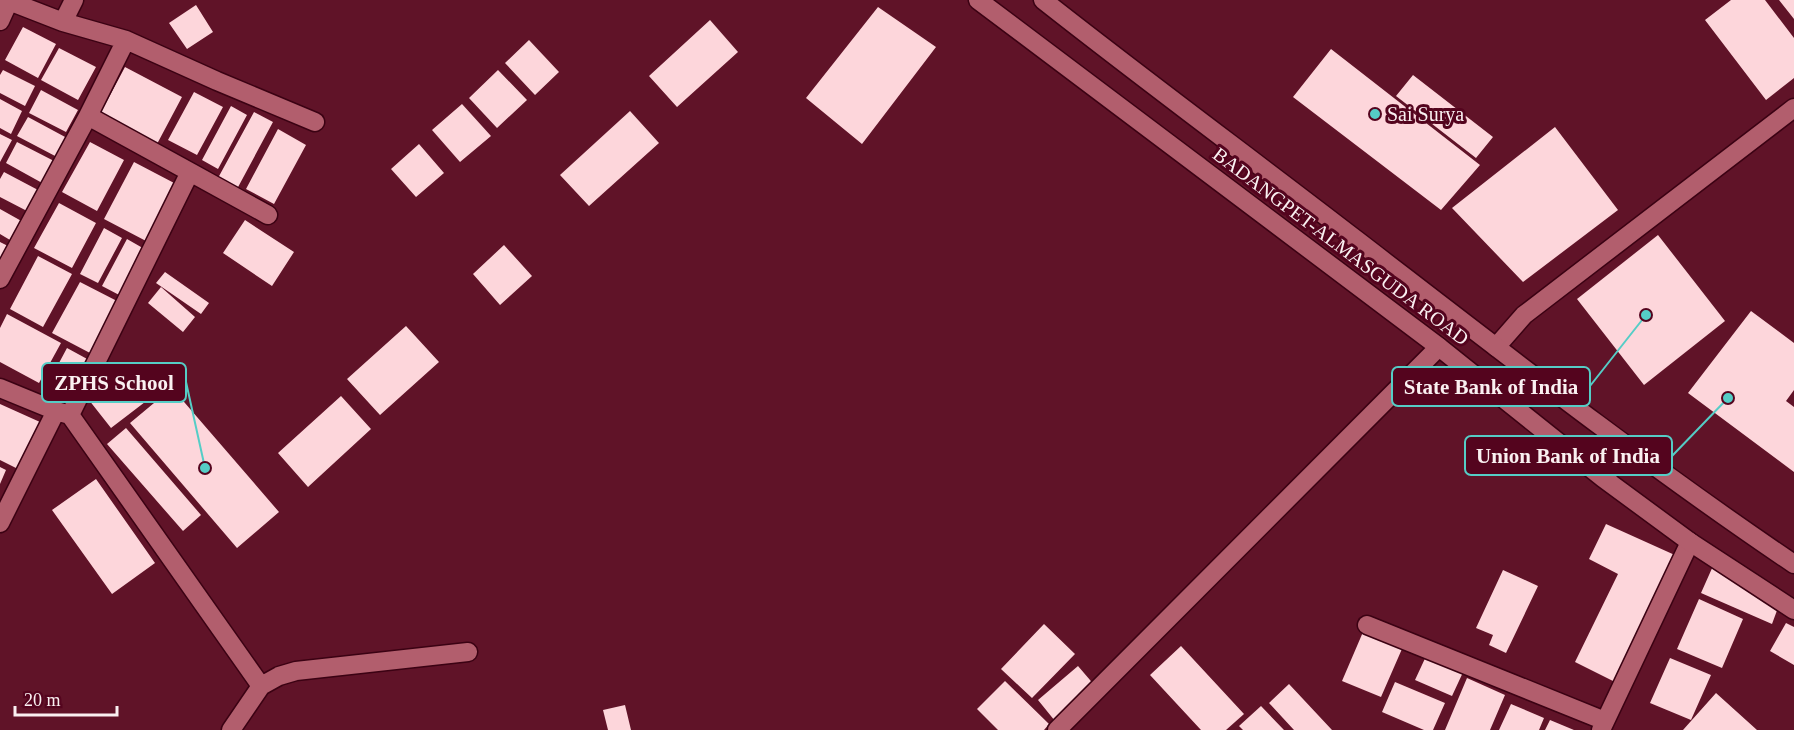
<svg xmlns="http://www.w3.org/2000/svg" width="1794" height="730" font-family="'Times New Roman',serif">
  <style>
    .building { fill: #fdd6db }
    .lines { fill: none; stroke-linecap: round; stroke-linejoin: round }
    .street-casing { stroke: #3b0213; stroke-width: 21 }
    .secondary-casing { stroke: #3b0213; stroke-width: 21 }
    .street { stroke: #b25e6d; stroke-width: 18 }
    .secondary { stroke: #b25e6d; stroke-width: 18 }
    .poi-dot { fill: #55cdc6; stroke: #54041e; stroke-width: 2 }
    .labels { text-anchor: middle; stroke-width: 6; stroke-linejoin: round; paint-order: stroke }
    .poi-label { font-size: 20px; fill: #faf0f1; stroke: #54041e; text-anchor: start }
    .street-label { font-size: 20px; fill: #faf0f1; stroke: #54041e }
    .leader { fill: none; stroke: #55cdc6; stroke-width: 2 }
    .callout-dot { fill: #55cdc6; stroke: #54041e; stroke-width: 2 }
    .callout { fill: #54041e; stroke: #55cdc6; stroke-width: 2 }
    .callout-label { font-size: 21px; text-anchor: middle; font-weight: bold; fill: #faf0f1 }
  </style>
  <rect width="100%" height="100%" fill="#601328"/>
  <path class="building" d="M1731 0H1765L1794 38V78L1766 100 1705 20Z
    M1779 0H1794V19Z
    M196 5 213 32 187 49 169 23Z
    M878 7 936 47 862 144 806 98Z
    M710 20 738 52 677 107 649 76Z
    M23 27 56 44 38 78 5 60Z
    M529 40 559 72 535 95 505 63Z
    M59 48 96 67 78 100 41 80Z
    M1331 49 1480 165 1441 210 1293 97Z
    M125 67 182 97 157 144 100 114Z
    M3 70 35 86 25 106 0 93V75Z
    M498 70 527 100 497 128 469 98Z
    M1413 75 1493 137 1476 158 1396 96Z
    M41 90 78 110 66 132 29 113Z
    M194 92 223 107 197 155 168 140Z
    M0 99 22 111 11 134 0 128Z
    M462 104 491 136 460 162 432 130Z
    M231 106 247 115 218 169 202 160Z
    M630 111 659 143 589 206 560 175Z
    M254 112 273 122 237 189 218 178Z
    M28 117 67 138 57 157 17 136Z
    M1555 127 1618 210 1523 282 1452 208Z
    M278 129 306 145 274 204 246 189Z
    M0 134 12 140 0 162Z
    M17 142 56 162 44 184 6 163Z
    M90 142 124 160 97 211 62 192Z
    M419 144 444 173 416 197 391 169Z
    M134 162 176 184 146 241 104 219Z
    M4 172 38 190 27 211 0 197V179Z
    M59 203 96 223 72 268 34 248Z
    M0 209 25 223 15 243 0 234Z
    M245 220 294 252 272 286 223 253Z
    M104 228 122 238 98 283 80 274Z
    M1658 235 1725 321 1644 385 1577 299Z
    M127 239 148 251 123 297 102 286Z
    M0 242 14 249 0 271Z
    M504 245 532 276 500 305 473 274Z
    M38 256 72 274 43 327 10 309Z
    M165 272 209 303 201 314 156 283Z
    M80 282 117 301 90 353 52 333Z
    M161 287 195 317 183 332 148 303Z
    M1751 311 1794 343V390L1786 401 1794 407V472L1688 393Z
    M7 314 61 343 39 383 0 362V328Z
    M406 326 439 362 380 415 347 379Z
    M67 348 89 360 66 403 44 391Z
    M119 369 145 402 111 428 85 395Z
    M172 388 279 512 237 548 130 423Z
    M341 396 371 429 308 487 278 453Z
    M0 404 40 422 18 469 0 460Z
    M126 428 201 515 183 531 107 444Z
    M0 467 6 470 0 484Z
    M96 479 155 563 112 594 52 510Z
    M1606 524 1677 556 1617 683 1575 662 1618 574 1589 559Z
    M1713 566 1779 605 1772 624 1701 593Z
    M1503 570 1538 586 1506 653 1489 645 1493 635 1476 628Z
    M1699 599 1743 619 1722 668 1677 649Z
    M1786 623 1794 627V665L1770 651Z
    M1044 624 1075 654 1032 698 1001 669Z
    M1366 625 1405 642 1381 697 1342 681Z
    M1181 646 1244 714 1226 730H1201L1150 675Z
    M1428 652 1465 668 1452 696 1415 680Z
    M1670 658 1711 675 1691 720 1650 703Z
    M1078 666 1096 687 1055 721 1038 700Z
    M1467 678 1505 695 1490 730H1445Z
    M1005 681 1049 724 1044 730H998L977 709Z
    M1395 682 1445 703 1433 730H1424L1382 712Z
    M1289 684 1332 730H1294L1269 703Z
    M1716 693 1757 730H1683Z
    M1511 704 1544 718 1539 730H1499Z
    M625 705 631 730H608L603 710Z
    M1261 706 1284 730H1243L1239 726Z
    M1550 720 1574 730H1545Z"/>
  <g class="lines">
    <g class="street-casing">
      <path id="street" d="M0 21 9 1 63 22
        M126 40 217 81 315 122
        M190 172 268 215
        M0 279 88 116
        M1496 347 1524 315 1794 108
        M0 388 56 411
        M70 415 261 686
        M0 523 56 411 70 415 190 172 88 116 126 40 63 22 74 0
        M1367 625 1605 721
        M231 730 261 686 279 676 296 671 468 652
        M1057 730 1439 347
        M1601 730 1690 542"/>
    </g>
    <g class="secondary-casing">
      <path id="secondary" d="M978 0 1439 347 1603 478 1690 542 1794 610
        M1043 0C1147 82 1253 160 1358 241 1501 351 1644 463 1794 564
        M1603 478 1630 447"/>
    </g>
    <use href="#street" class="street"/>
    <use href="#secondary" class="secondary"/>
  </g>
  <circle class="poi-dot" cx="1375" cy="114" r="6"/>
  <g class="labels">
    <g class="poi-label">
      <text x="1387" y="121">Sai Surya</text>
    </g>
    <g class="street-label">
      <text transform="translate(1341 246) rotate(37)" y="7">BADANGPET-ALMASGUDA ROAD</text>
    </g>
  </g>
  <path class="leader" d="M205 468L186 382M1646 315L1590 386M1728 398L1672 456"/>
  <g class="callout-dot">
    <circle cx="205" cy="468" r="6"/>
    <circle cx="1646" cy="315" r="6"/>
    <circle cx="1728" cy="398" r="6"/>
  </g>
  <g class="callout">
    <rect x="42" y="363" width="144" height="39" rx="6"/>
    <rect x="1392" y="367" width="198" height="39" rx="6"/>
    <rect x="1465" y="436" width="207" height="39" rx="6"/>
  </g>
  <g class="callout-label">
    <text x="114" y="390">ZPHS School</text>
    <text x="1491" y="394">State Bank of India</text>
    <text x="1568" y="463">Union Bank of India</text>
  </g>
  <path d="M15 706v9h102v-9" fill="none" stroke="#faf0f1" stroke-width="3"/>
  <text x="24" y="706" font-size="18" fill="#faf0f1" stroke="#54041e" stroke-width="4.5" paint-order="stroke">20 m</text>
</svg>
